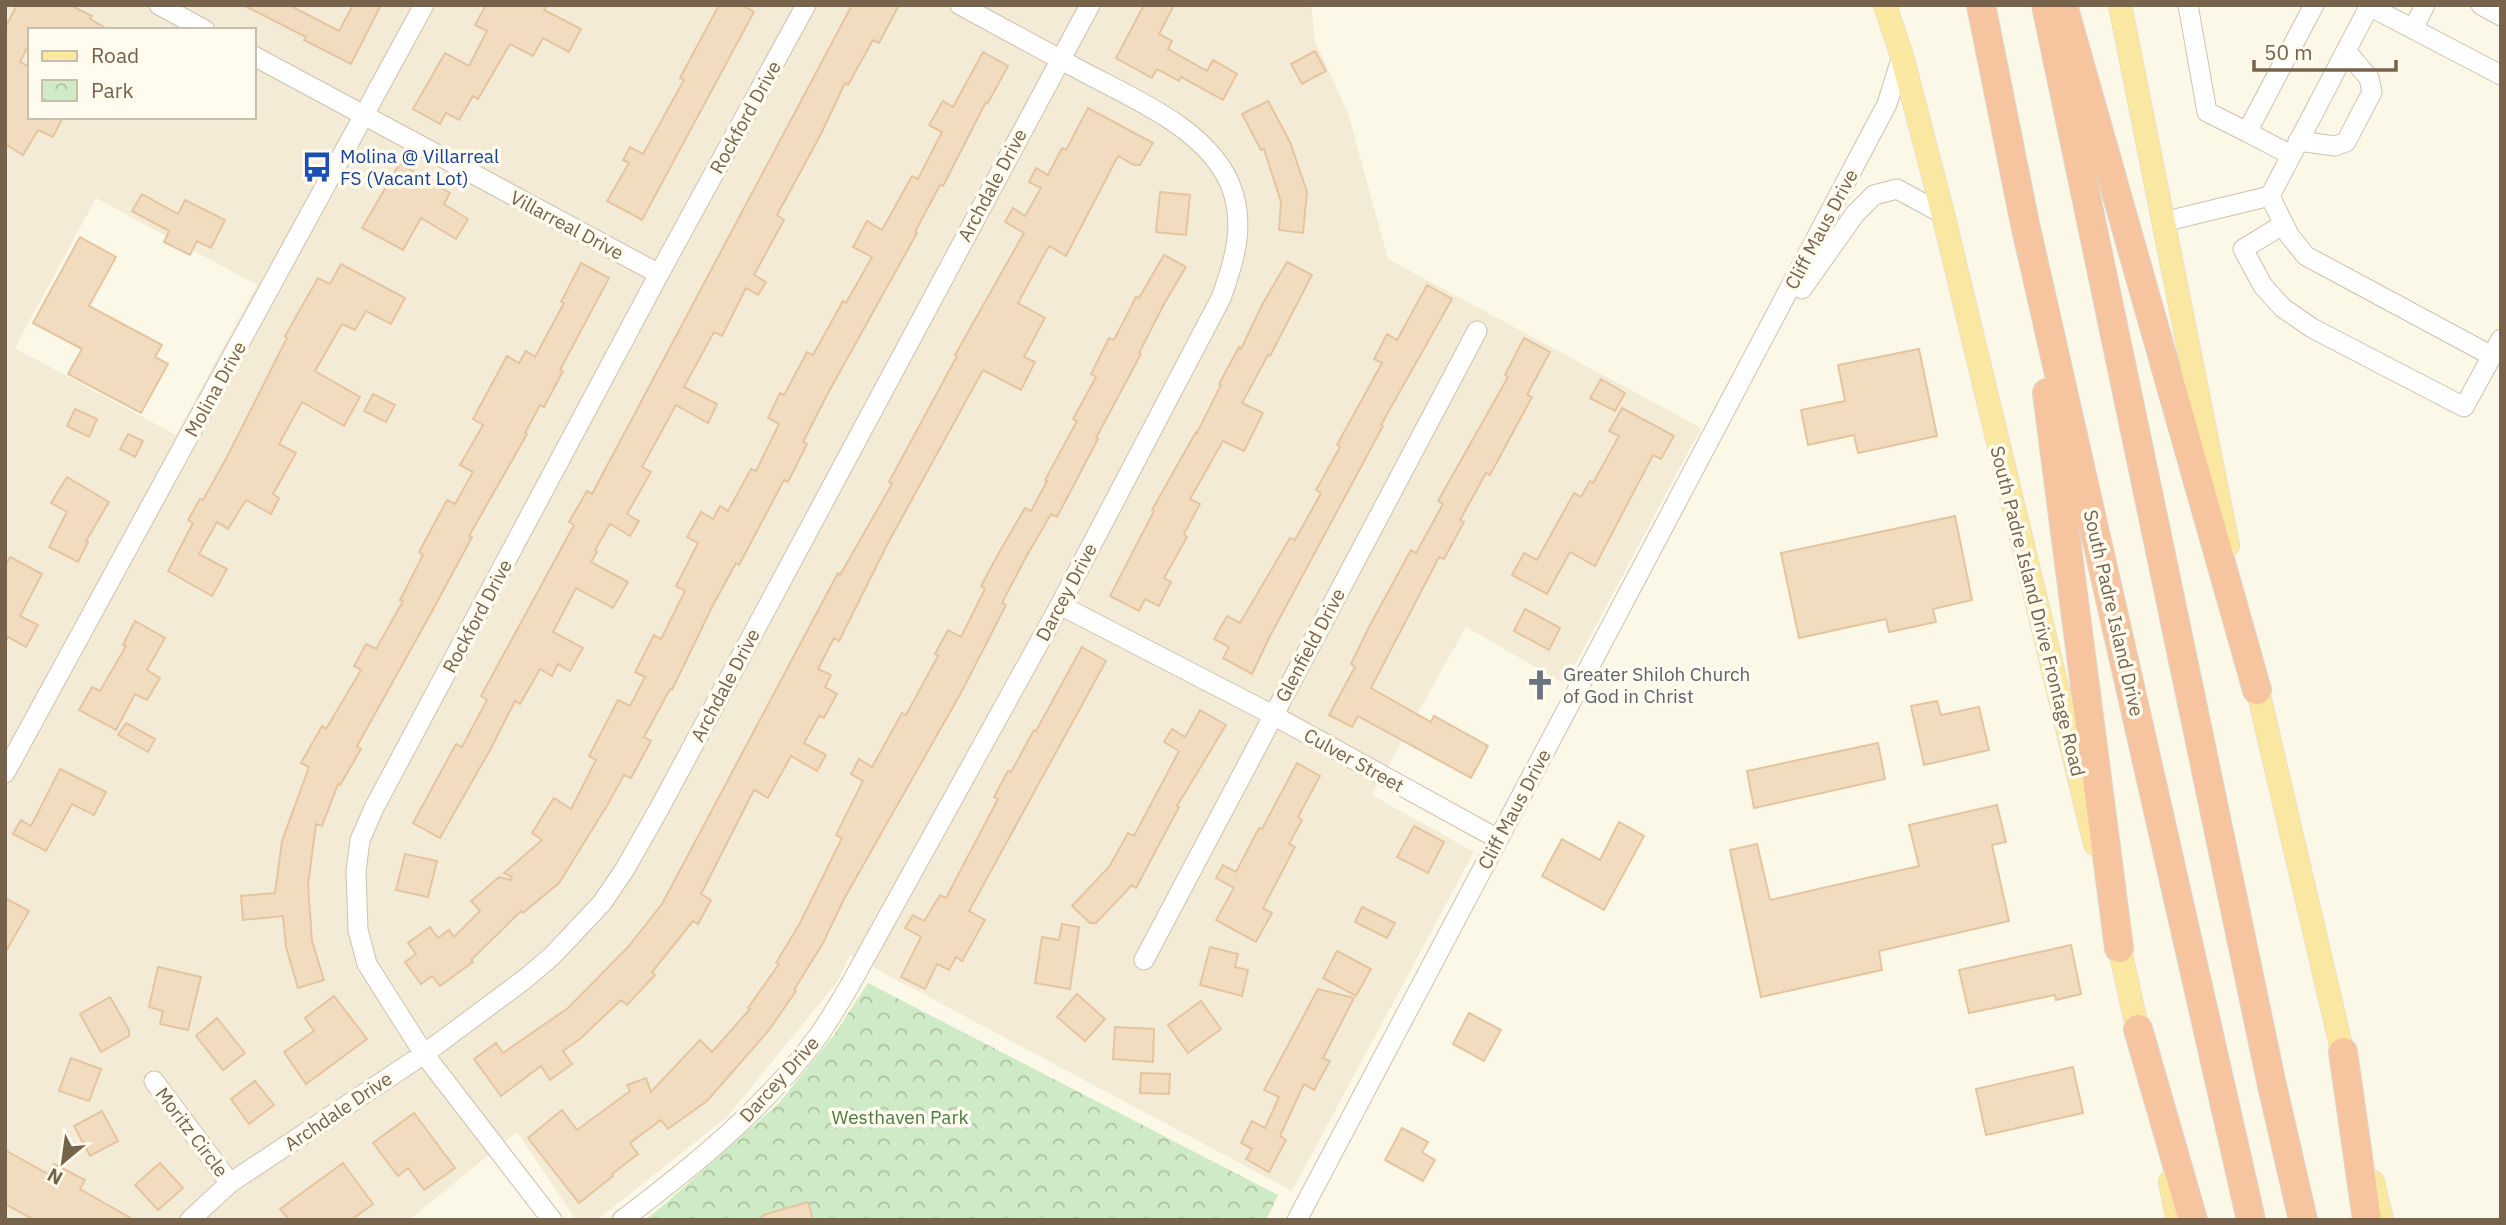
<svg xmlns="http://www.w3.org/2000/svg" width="2506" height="1225" font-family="'IBM Plex Sans',sans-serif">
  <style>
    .residential { fill: #f4ebd6; fill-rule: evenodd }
    .park { fill: url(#park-crowns) }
    .building { fill: #f2dcbf; stroke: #e4c5a0; stroke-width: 2 }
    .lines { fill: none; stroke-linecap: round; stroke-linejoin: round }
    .minor-casing { stroke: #cec1ae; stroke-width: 21 }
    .major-casing { stroke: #dcd6d0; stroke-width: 24 }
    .highway-casing { stroke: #dcd6d0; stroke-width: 30 }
    .minor { stroke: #fff; stroke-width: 19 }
    .major { stroke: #fae7a1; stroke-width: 23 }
    .highway { stroke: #f6c49f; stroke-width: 28 }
    .labels { text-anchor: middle; stroke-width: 7; stroke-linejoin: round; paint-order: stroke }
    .street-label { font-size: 19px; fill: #77624c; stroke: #fffbee }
    .transit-label { font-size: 19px; fill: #164399; stroke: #fffbee; text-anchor: start }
    .worship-label { font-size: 19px; fill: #5b616d; stroke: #fffbee; text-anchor: start }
    .park-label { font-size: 19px; fill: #4b7c43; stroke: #fffbee }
  </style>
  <defs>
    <pattern id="park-crowns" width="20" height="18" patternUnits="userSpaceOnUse" patternTransform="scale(1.75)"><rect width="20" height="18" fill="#cfeac6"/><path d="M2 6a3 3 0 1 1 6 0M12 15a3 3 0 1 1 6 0" fill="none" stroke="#adc1a3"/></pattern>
  </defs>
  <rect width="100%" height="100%" fill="#fcf8e8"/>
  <path class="residential" d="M5 5H1311L1315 41 1348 113 1388 259 1701 428 1565 684 1466 627 1372 795 1474 852 1292 1191 850 955 838 981 727 1117 597 1220H576L517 1132 409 1220H5ZM30 30H254V117H30ZM96 198 257 285 176 435 15 348Z"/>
  <path class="park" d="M868 983 1278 1195 1266 1220H645L666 1203 779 1103 834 1035Z"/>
  <path class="building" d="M17 5H70L92 16 90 19 109 30H30V42L20 62 30 67V117H63L53 137 38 130 23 155 5 144V28Z
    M243 5H289L339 31 353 5H381L351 64 304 40 306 37Z
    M486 5H547L544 10 581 29 569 52 543 38 533 56 510 44 478 99 473 96 459 120 446 113 440 124 413 109 445 53 469 66 487 31 475 25Z
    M719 5H742L754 12 642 220 607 201 629 163 623 160 630 147 643 154 684 80 680 78Z
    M852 5H899L879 43 873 40 848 85 845 83 821 134 777 215 784 220 754 275 766 282 758 295 746 288 722 336 714 332 684 387 717 404 708 423 676 405 642 467 651 472 627 514 639 521 630 536 610 524 595 550 597 552 591 562 628 582 613 608 576 588 553 632 583 648 570 671 558 664 552 676 540 669 520 704 515 701 490 750 440 838 413 823 456 744 462 747 487 700 481 696 574 525 569 522 587 491 592 494Z
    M1144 5H1174L1159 34 1172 41 1168 49 1207 71 1213 60 1237 74 1223 100 1181 77 1179 81 1157 69 1152 78 1116 58Z
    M1315 51 1326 71 1302 84 1291 64Z
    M983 52 1008 66 988 103 986 102 943 186 940 185 915 232 917 233 827 395 803 442 807 444 788 482 784 480 739 565 736 563 713 605 672 690 670 689 644 737 651 741 631 778 624 775 608 804 559 883 523 913 521 911 471 960 473 962 440 986 432 976 421 984 405 962 416 954 408 943 430 927 438 938 449 930 454 937 480 911 471 901 499 877 511 880 512 877 504 873 542 840 532 833 554 798 571 809 596 760 589 756 618 700 630 706 645 677 635 672 654 635 661 639 685 591 676 586 698 543 687 537 701 512 713 519 720 506 728 511 751 469 756 471 779 424 768 418 780 393 784 395 807 352 813 355 843 301 846 303 872 257 853 247 867 221 882 230 912 176 918 179 942 132 929 125 943 101 953 107Z
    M1268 101 1290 142 1307 192 1303 233 1279 230 1281 202 1264 149 1261 150 1242 114Z
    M1088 108 1153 143 1140 165H1134L1118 156 1066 256 1049 246 1018 303 1045 318 1024 357 1035 362 1021 390 983 370 888 543 839 641 834 638 818 669 831 675 825 687 837 694 824 718 819 716 804 743 826 755 817 771 791 756 768 798 754 790 701 894 711 900 698 924 693 921 652 972 655 975 627 1005 621 1000 580 1039 563 1051 572 1064 550 1080 541 1066 501 1096 474 1059 496 1043 503 1053 568 1008 628 947 662 904 838 573 840 575 892 484 889 482 957 356 955 355 1024 233 1005 222 1013 208 1025 216 1041 188 1029 182 1036 168 1048 175 1062 148 1066 150Z
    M400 163 450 193 444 204 468 219 456 239 421 218 403 250 362 228Z
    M1160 192 1190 195 1186 235 1156 232Z
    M142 194 178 214 185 200 225 220 211 248 197 241 190 255 164 242 169 231 132 211Z
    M80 237 116 257 89 306 162 345 155 357 168 364 141 413 68 374 82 349 33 323Z
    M1164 255 1186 267 1164 304 1139 353 1141 354 1096 438 1098 439 1057 517 1051 514 1026 557 1002 603 1006 605 962 691 844 899 823 943 794 990 796 991 769 1030 707 1101 668 1129 661 1120 630 1143 638 1154 612 1174 613 1176 579 1203 528 1138 562 1110 577 1130 630 1091 627 1085 646 1078 651 1092 700 1040 712 1052 750 1009 748 1008 779 964 776 963 800 923 842 838 836 835 863 781 851 774 859 759 872 767 902 713 906 715 938 656 935 654 948 630 961 637 985 589 981 586 1001 549 1025 508 1031 511 1047 481 1045 480 1077 421 1073 419 1096 377 1091 374 1109 338 1114 340 1136 297 1139 298Z
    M1287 262 1312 275 1270 356 1268 355 1242 403 1263 413 1244 451 1223 441 1190 499 1200 504 1184 534 1187 537 1164 578 1171 582 1159 606 1145 599 1139 611 1110 596 1154 511 1152 510 1196 432 1197 433 1221 385 1219 384 1239 347 1241 349 1262 305Z
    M581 263 609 278 560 370 563 371 544 407 540 405 525 433 527 434 469 536 472 537 430 615 357 746 361 749 340 785 338 784 322 826 316 824 308 885 312 941 324 980 298 988 286 947 283 916 243 920 241 896 275 893 282 841 309 767 301 763 322 726 326 729 361 670 354 666 366 644 376 649 403 601 400 600 423 555 419 552 447 500 455 504 473 472 460 465 483 425 473 419 507 356 519 363 526 351 535 357 564 303 561 302Z
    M341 264 405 298 391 324 366 311 355 330 342 324 315 371 360 397 344 426 302 402 279 444 296 453 273 494 279 498 271 514 246 500 228 529 217 522 199 554 227 569 212 596 168 571 193 523 188 520 200 499 203 500 227 457 287 338 285 336 318 278 330 284Z
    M1427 285 1452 299 1381 425 1383 426 1269 638 1252 674 1223 658 1229 647 1214 639 1227 616 1240 623 1290 538 1295 540 1321 493 1316 490 1340 447 1337 445 1382 363 1374 359 1387 334 1397 340Z
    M1524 338 1550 352 1527 395 1532 397 1490 475 1486 473 1460 520 1464 522 1444 559 1439 557 1371 688 1431 722 1434 716 1488 746 1471 778 1358 716 1352 727 1329 715 1355 667 1351 664 1369 627 1411 550 1416 553 1443 504 1438 501 1508 377 1505 375Z
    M1919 349 1937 436 1858 453 1854 435 1808 445 1801 410 1845 401 1838 365Z
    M1601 379 1625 393 1615 411 1590 398Z
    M373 394 395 405 386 422 364 411Z
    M1622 408 1674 436 1661 459 1653 455 1595 566 1570 552 1547 594 1512 575 1524 553 1537 560 1574 493 1581 497 1590 481 1593 483 1619 436 1609 431Z
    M75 409 97 419 89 437 67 426Z
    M128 434 143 441 135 457 120 449Z
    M67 477 109 502 86 541 88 542 78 562 49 547 67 512 51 503Z
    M1955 516 1972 600 1933 609 1936 622 1889 632 1886 619 1799 638 1781 553Z
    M10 557 42 574 20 616 38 625 26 647 8 637 5 643V566Z
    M1525 609 1560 628 1549 650 1514 631Z
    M135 621 165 638 147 670 160 678 147 700 135 694 116 730 79 710 92 687 100 691 126 646 123 645Z
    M1082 647 1106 661 969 911 985 920 962 961 956 957 949 970 937 964 925 989 901 977 921 937 905 928 913 915 924 921 940 895 946 898 998 799 994 797 1008 771 1011 772 1034 730 1036 731Z
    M1937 701 1941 715 1979 707 1989 750 1924 765 1911 706Z
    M1200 710 1226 725 1177 806 1179 807 1136 888 1132 885 1096 923H1090L1072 906 1109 867 1128 833 1134 836 1179 751 1164 742 1172 729 1185 737Z
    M126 723 155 739 148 752 118 735Z
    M1878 743 1885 779 1754 808 1747 771Z
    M1297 763 1320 776 1298 817 1302 820 1289 844 1295 847 1263 908 1272 913 1256 942 1216 920 1234 888 1216 878 1223 865 1236 872 1259 828 1262 829Z
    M60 769 106 792 94 815 72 804 46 851 13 834 21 820 31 826Z
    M1997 805 2006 842 1992 845 2009 921 1879 951 1882 970 1761 997 1730 850 1757 844 1770 900 1919 866 1909 825Z
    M1619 822 1644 836 1604 910 1542 876 1562 839 1600 860Z
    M1414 826 1444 842 1428 873 1397 857Z
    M405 854 437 861 428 897 396 890Z
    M5 898 29 911 5 953Z
    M1362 907 1395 923 1387 938 1355 922Z
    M1062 924 1079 927 1070 989 1035 983 1042 937 1059 940Z
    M2071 945 2081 994 2056 1000 2055 995 1969 1013 1959 970Z
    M1210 947 1238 954 1235 967 1248 970 1242 996 1200 985Z
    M1337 951 1371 969 1356 996 1323 978Z
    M158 967 201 977 188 1030 160 1024 163 1011 149 1007Z
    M1318 989 1354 998 1323 1058 1330 1061 1314 1090 1304 1084 1280 1136 1286 1140 1269 1172 1246 1159 1252 1149 1241 1143 1252 1121 1265 1128 1279 1097 1264 1090Z
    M1077 994 1105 1019 1085 1041 1057 1017Z
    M334 996 367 1039 306 1084 284 1052 314 1031 305 1018Z
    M110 997 129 1030V1036L101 1052 80 1014Z
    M1201 1001 1221 1029 1188 1053 1168 1025Z
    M1469 1013 1501 1030 1484 1061 1453 1044Z
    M217 1018 245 1053 223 1070 196 1036Z
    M1115 1027 1154 1029 1153 1062 1113 1059Z
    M71 1058 101 1069 89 1101 59 1091Z
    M2073 1067 2083 1113 1986 1135 1976 1089Z
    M1141 1073 1170 1074 1169 1094 1140 1093Z
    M255 1081 274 1105 249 1124 231 1099Z
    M102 1111 118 1141 90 1156 74 1126Z
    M414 1113 455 1168 424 1190 408 1168 398 1176 373 1143Z
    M1402 1128 1428 1142 1422 1152 1435 1160 1423 1181 1385 1160Z
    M5 1150 48 1174 54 1164 85 1180 80 1189 134 1220H34L5 1204Z
    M160 1163 183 1188 158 1210 135 1185Z
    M343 1163 373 1204 351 1220H289L280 1209Z
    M808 1202 813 1220H764L763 1215Z"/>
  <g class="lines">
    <g class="minor-casing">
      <path id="minor" d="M159 5 205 30
        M2188 5 2207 112 2247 132
        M2367 5 2501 75
        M2481 5 2501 16
        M2413 29 2425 5
        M254 56 659 274
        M2298 141 2335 146 2346 142 2372 92 2369 78 2346 51
        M2291 155 2247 132 2314 5
        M2270 196 2289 235 2306 256 2492 356 2501 339
        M2163 222 2270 196 2370 5
        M2284 224 2243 249 2263 286 2283 308 2312 328 2464 407 2492 356
        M1802 289 1855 214 1874 195 1897 189 1943 214
        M1060 605 1273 715 1498 839
        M5 773 424 5
        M1144 960 1477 331
        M154 1081 230 1183
        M190 1220 230 1183 424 1054 525 979 552 956 602 903 625 869 659 809 1090 5
        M552 1220 424 1054 367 964 358 930 356 871 360 840 374 808 659 274 806 5
        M622 1220C694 1166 765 1108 819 1035 830 1019 840 1002 850 985L1060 605 1221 298C1235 260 1246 223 1230 184 1206 127 1129 97 1078 69 1039 48 1000 27 960 5
        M1297 1220 1887 104 1902 56"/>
    </g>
    <g class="major-casing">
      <path id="major" d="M1885 5 1902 56 1943 214 2095 844
        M2120 5 2228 545
        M2254 674 2346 1067
        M2116 932 2141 1045
        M2170 1182 2178 1220
        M2373 1182 2382 1220"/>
    </g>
    <g class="highway-casing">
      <path id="highway" d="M1981 5 2025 224 2251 1220
        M2046 5 2271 1081 2303 1220
        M2063 5 2257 690
        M2047 393 2119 948
        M2138 1029 2193 1220
        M2343 1052 2367 1220"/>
    </g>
    <use href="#minor" class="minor"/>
    <use href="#major" class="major"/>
    <use href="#highway" class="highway"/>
  </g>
  <defs>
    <g id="bus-bare" transform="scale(2.415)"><path d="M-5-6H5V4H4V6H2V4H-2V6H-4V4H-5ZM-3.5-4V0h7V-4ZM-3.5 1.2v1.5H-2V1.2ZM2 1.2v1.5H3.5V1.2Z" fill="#1a4fb4" stroke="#fffbee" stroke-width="2.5" paint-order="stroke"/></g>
    <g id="church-bare" transform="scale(2.415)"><path d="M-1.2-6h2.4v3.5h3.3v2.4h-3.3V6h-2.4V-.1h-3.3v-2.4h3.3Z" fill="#6b7280" stroke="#fffbee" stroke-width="2.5" paint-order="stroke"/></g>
  </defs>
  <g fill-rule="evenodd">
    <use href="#bus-bare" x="317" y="167"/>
    <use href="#church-bare" x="1540" y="685"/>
  </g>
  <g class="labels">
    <g class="street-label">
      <text transform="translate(745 117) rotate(-61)" y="7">Rockford Drive</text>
      <text transform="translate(992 185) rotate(-62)" y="7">Archdale Drive</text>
      <text transform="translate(567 225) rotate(28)" y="7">Villarreal Drive</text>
      <text transform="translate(1821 229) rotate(-62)" y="7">Cliff Maus Drive</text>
      <text transform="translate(215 389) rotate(-61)" y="7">Molina Drive</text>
      <text transform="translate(1066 592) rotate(-62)" y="7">Darcey Drive</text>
      <text transform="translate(2038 611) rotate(76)" y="7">South Padre Island Drive Frontage Road</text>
      <text transform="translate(2114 613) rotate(77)" y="7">South Padre Island Drive</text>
      <text transform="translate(477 616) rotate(-62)" y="7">Rockford Drive</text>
      <text transform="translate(1310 645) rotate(-62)" y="7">Glenfield Drive</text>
      <text transform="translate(725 685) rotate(-62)" y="7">Archdale Drive</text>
      <text transform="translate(1354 760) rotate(29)" y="7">Culver Street</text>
      <text transform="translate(1514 809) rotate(-62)" y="7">Cliff Maus Drive</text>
      <text transform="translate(779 1079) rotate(-48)" y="7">Darcey Drive</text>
      <text transform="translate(338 1111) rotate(-34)" y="7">Archdale Drive</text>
      <text transform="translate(192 1132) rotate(53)" y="7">Moritz Circle</text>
    </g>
    <g class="transit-label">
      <text x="340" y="163">Molina @ Villarreal<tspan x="340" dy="22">FS (Vacant Lot)</tspan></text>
    </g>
    <g class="worship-label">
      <text x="1563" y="681">Greater Shiloh Church<tspan x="1563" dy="22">of God in Christ</tspan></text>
    </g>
    <g class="park-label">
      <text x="900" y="1124">Westhaven Park</text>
    </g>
  </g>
  <rect width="2506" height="1225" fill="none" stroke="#77624c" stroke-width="14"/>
  <rect x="28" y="28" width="228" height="91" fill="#fffbee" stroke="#c9bead" stroke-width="2"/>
  <rect x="42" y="51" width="35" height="10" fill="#fae7a1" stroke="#c9bead" stroke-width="2"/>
  <text x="91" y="63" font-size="21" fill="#77624c">Road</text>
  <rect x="42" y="80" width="35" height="21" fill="url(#park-crowns)" stroke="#c9bead" stroke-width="2"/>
  <text x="91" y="98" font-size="21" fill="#77624c">Park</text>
  <g transform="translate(63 1162) rotate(209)" stroke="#fffbee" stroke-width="5" paint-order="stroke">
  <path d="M0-5L12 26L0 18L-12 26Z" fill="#77624c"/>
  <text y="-10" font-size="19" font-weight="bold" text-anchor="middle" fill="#77624c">N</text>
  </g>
  <path d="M2254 60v10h142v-10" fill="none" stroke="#77624c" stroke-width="3.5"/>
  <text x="2264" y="60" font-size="21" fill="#77624c" stroke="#fffbee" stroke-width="5" paint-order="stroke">50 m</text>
</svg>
